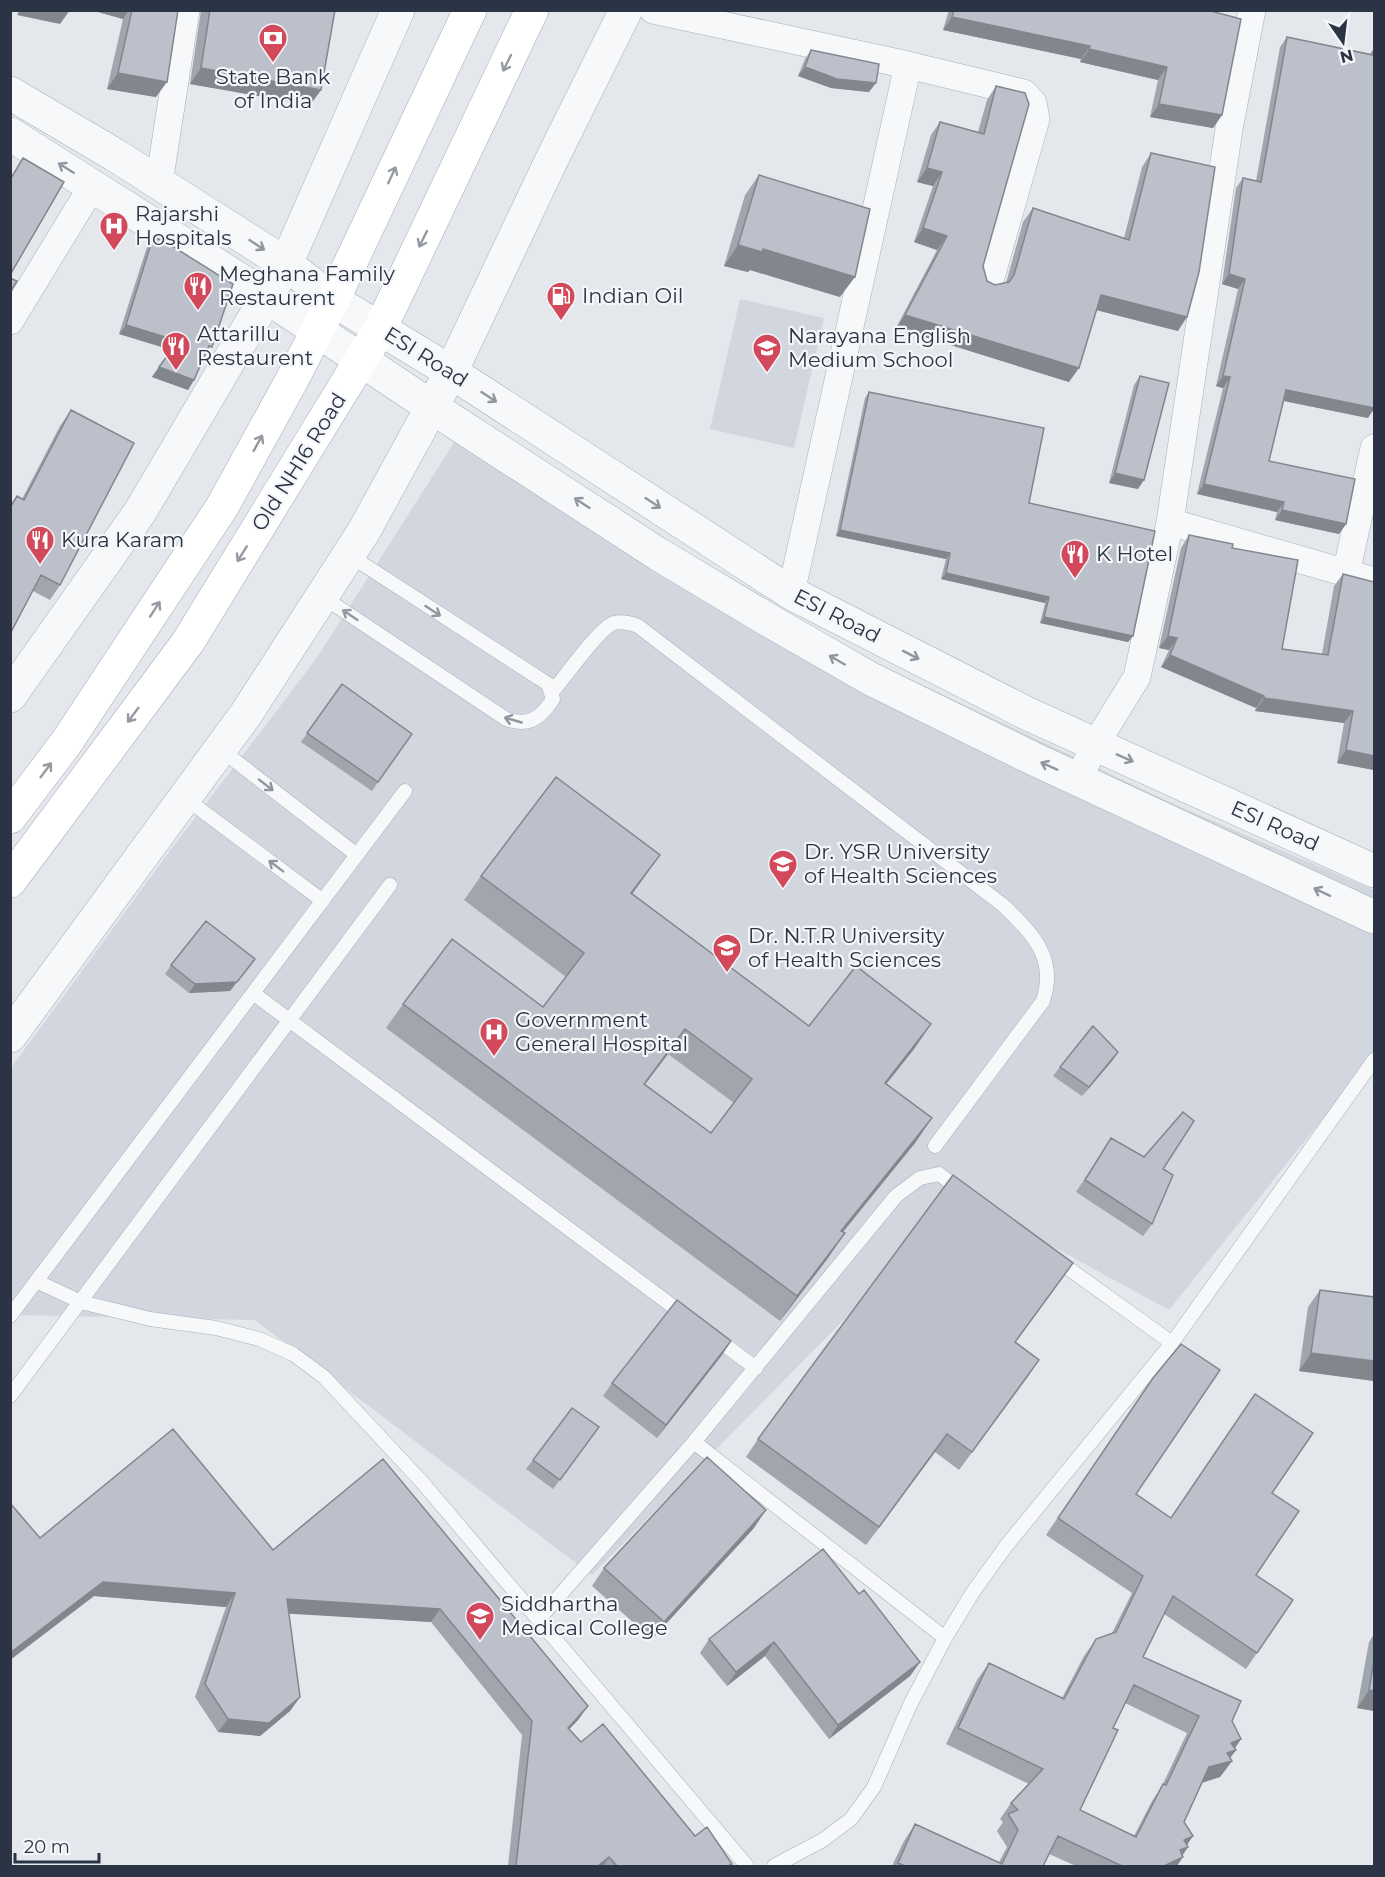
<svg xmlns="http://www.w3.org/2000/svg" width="1385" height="1877" font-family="Montserrat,sans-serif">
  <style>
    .built { fill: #d2d6de }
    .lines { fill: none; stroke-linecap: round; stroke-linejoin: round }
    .service-casing { stroke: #a9aeb7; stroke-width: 15 }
    .minor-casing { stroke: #a9aeb7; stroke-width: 28 }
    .tertiary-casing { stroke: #a9aeb7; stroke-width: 34 }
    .primary-casing { stroke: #a3abb8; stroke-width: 34 }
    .service { stroke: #f7f8fa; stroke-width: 14 }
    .minor { stroke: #f7f8fa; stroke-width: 27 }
    .tertiary { stroke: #f7f8fa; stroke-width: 33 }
    .primary { stroke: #fff; stroke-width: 33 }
    .wall { fill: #a1a5ae; fill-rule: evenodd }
    .shaded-wall { fill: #83868d }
    .building { fill: #bbc0ca; stroke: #83868d; stroke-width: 1.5; fill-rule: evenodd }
    .oneway { stroke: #959aa2 }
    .oneway2 { stroke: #9196a0 }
    .labels { text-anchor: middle; stroke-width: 4.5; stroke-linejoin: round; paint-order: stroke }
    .poi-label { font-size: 21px; fill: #2b3445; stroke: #f4f6f9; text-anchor: start }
    .street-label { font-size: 21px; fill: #2b3445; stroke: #f4f6f9 }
  </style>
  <rect width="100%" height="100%" fill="#e4e7ec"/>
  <path class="built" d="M740 299 824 318 794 448 710 429Z
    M459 435 872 661 1178 806 1374 890V1055L1169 1310 1039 1239 887 1276 592 1575 255 1320 11 1315V1068L172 848 316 659Z"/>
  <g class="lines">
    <g class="service-casing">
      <path id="service" d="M323 597 506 719C529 727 541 718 553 699L548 684 349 555
        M553 691C564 678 600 627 614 623 622 621 630 623 638 626L1004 906C1033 935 1057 957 1043 1001L935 1146
        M220 749 357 855
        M185 798 323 901
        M253 993 687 1317
        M1054 1258 1172 1343
        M36 1281 81 1302 150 1319 216 1328 259 1339 293 1354 324 1377 422 1482 747 1866
        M10 1316 405 791
        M714 1337 756 1368
        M10 1396 390 885
        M694 1442 945 1638
        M539 1619 694 1442 896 1196 920 1178 939 1174 963 1192
        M774 1866 823 1840 851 1819 874 1787 910 1705 945 1638 973 1592 1006 1546 1172 1343 1374 1060"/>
    </g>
    <g class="minor-casing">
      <path id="minor" d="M653 10 908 65 1024 93 1033 103 1036 119 989 284
        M159 183 186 10
        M10 321 93 185
        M1170 522 1374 581
        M1346 573 1374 448
        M791 593 908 65
        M1078 780 1095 745 1137 677 1170 522 1229 129 1252 10"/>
    </g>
    <g class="tertiary-casing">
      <path id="tertiary" d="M10 93 115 155 286 264 333 300 451 372 791 593 1026 713 1374 871
        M10 134 267 297 433 408 658 554 770 621 871 679 1034 759 1374 917
        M10 696 140 512 286 264 398 10
        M10 1036 246 714 364 531 451 372 552 159 626 10"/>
    </g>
    <g class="primary-casing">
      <path id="primary" d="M10 817 66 743 222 507 293 378 333 300 470 10
        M10 881 188 642 380 329 532 10"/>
    </g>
    <use href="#service" class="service"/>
    <use href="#minor" class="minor"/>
    <use href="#tertiary" class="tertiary"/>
    <use href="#primary" class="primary"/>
  </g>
  <path class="wall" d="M91 10H178L156 97 107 89 123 19Z
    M201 10H335L321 90 310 105 190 84Z
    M949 10H1207L1222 115 1213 128 1150 117 1158 80 1080 62 1081 59 943 30Z
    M1287 37 1370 54 1374 48 1368 418 1284 401 1269 461 1346 524 1339 534 1275 520 1277 512 1197 494 1223 388 1216 386 1238 289 1222 284 1236 188 1243 178 1256 181 1280 47Z
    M811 50 869 92 831 88 798 76 805 59Z
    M996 86 983 266 987 281 995 285 1006 283 1023 222 1033 208 1124 238 1142 167 1151 153 1178 331 1097 310 1069 382 896 328 937 250 914 242 933 186 917 182 931 135 940 122 978 132 987 100Z
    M759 175 840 297 750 270 748 272 724 266 745 195Z
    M153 237 205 356 194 380 188 390 152 377 171 350 119 334 147 247Z
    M1140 376 1138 489 1109 483 1134 385Z
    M869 392 1029 503 1133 636 1128 642 1040 623 1045 603 941 579 946 559 836 536 865 398Z
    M71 410 60 585 50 600 33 591 10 634V505L17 496 22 499 60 426Z
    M1189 535 1232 548 1282 649 1322 654 1334 586 1343 574 1374 582V770L1337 763 1344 723 1255 711 1256 708 1161 667 1169 650 1159 648 1181 548Z
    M342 684 412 734 372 791 301 742Z
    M481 876 643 879 632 894 809 1026 931 1024 914 1049 886 1084 932 1118 915 1143 843 1232 828 1258 780 1321 386 1028 403 1004 543 1007 566 977 464 900ZM668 1054 734 1103 711 1133 645 1084Z
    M171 965 248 968 230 991 189 993 165 974Z
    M1118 1052 1112 1061 1082 1096 1053 1076 1060 1067Z
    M1111 1138 1163 1169 1152 1224 1143 1236 1076 1192Z
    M1073 1263 1015 1342 1039 1360 1027 1378 959 1470 935 1452 866 1545 746 1457 758 1439Z
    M1320 1290 1374 1297V1381L1299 1371 1308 1307Z
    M731 1341 722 1355 657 1438 603 1396 612 1383Z
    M1153 1378 1136 1494 1171 1518 1272 1493 1256 1575 1293 1600 1246 1669 1164 1614 1143 1657 1232 1721 1241 1739 1235 1748 1236 1750 1230 1758 1232 1761 1220 1777 1202 1783 1184 1822 1188 1847 1182 1855 1177 1866H1076L1049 1854 1043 1866H892L904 1841 915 1824 999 1862 1007 1847 997 1831 1003 1822 1000 1819 1011 1803 1029 1784 946 1744 977 1680 989 1663 1062 1698 1084 1656 1096 1639 1112 1633 1132 1593 1046 1535ZM1125 1703 1187 1733 1162 1786 1152 1801 1134 1836 1080 1810 1113 1728Z
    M572 1408 599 1427 553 1489 526 1469Z
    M383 1459 588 1706 578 1720 569 1729 581 1742 695 1836 730 1866H508L522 1735 431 1622 289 1613 300 1697 290 1711 260 1736 218 1732 195 1697 226 1607 94 1596 10 1660V1503L40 1538 273 1550Z
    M754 1528 652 1639 592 1586 604 1568Z
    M859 1594 920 1662 910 1676 829 1739 765 1656 727 1686 700 1653 709 1639Z
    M1374 1634V1711L1357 1708 1369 1642Z"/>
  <path class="shaded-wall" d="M20 10H70L60 24 17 15Z
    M91 10H129L123 19Z
    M952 17 1090 46 1081 59 943 30Z
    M1089 49 1167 67 1158 80 1080 62Z
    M805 67 876 83 869 92 831 88 798 76Z
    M201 68 321 90 310 105 190 84Z
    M118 73 167 82 156 97 107 89Z
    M1159 104 1222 115 1213 128 1150 117Z
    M927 168 942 172 933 186 917 182Z
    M923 228 947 236 937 250 914 242Z
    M738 245 763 249 855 277 840 297 750 270 748 272 724 266Z
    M1229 274 1245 279 1238 289 1222 284Z
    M1101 295 1187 317 1178 331 1092 309Z
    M905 315 1079 368 1069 382 896 328Z
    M126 325 178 341 172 350 119 334Z
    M159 367 194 380 188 390 152 377Z
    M1223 376 1230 377 1223 388 1216 386Z
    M1286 390 1374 408V409L1368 418 1279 400Z
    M1115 473 1144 480 1138 489 1109 483Z
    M1204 484 1284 502 1277 512 1197 494Z
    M1282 510 1346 524 1339 534 1275 520Z
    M840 530 950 553 946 559 836 536Z
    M946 573 1049 597 1045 603 941 579Z
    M1044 617 1133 636 1128 642 1040 623Z
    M1168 636 1177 638 1169 650 1159 648Z
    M1170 655 1264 696 1256 708 1161 667Z
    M1264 698 1353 711 1344 723 1255 711Z
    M1346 750 1374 756V770L1337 763Z
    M660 855 643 879 614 918 631 893Z
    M255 959 230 991 189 993 195 984Z
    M931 1024 914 1049 868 1107 885 1083Z
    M685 1029 668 1054 627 1108 644 1084Z
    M1118 1052 1112 1061 1082 1096 1089 1087Z
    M932 1118 915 1143 824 1255 841 1231Z
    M845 1233 828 1258 780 1321 797 1296Z
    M731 1341 722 1355 657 1438 666 1425Z
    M1311 1353 1374 1361V1381L1299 1371Z
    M947 1434 935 1452 866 1545 879 1527Z
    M766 1510 754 1528 652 1639 664 1622Z
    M103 1582 235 1593 226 1607 94 1596 10 1660V1653Z
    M287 1599 440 1609 431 1622 277 1613Z
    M774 1642 765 1656 727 1686 736 1672Z
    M920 1662 910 1676 829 1739 838 1725Z
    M1369 1690 1374 1691V1711L1357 1708Z
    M300 1697 290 1711 260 1736 218 1732 228 1719Z
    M588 1706 578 1720 558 1741 568 1728Z
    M1241 1739 1233 1751 1236 1750 1227 1762 1232 1761 1220 1777 1197 1784 1209 1767 1231 1743Z
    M1193 1836 1185 1848 1188 1847 1180 1859 1183 1857 1177 1866H1164L1184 1840Z
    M609 1857 603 1866H598Z"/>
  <path class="building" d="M132 10H178L167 82 118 73Z
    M210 10H335L321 90 201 68Z
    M954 10H1207L1241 19 1222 115 1159 104 1167 67 1089 49 1090 46 952 17Z
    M1287 37 1373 55 1374 48V408L1286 390 1269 461 1355 479 1346 524 1282 510 1284 502 1204 484 1230 377 1223 376 1245 279 1229 274 1243 178 1261 182Z
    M811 50 879 64 876 83 837 79 805 67Z
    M996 86 1025 93 1029 104 983 266 987 281 995 285 1009 282 1014 275 1033 208 1129 240 1151 153 1215 167 1199 272 1187 317 1101 295 1079 368 905 315 947 236 923 228 942 172 927 168 940 122 984 134Z
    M23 158 64 182 10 275V180Z
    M759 175 870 209 855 277 763 249 762 252 738 245Z
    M153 237 164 241 233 284 212 347 209 346 194 380 159 367 178 341 126 325Z
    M10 278 17 281 10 292Z
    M1140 376 1169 383 1144 480 1115 473Z
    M869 392 1044 428 1029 503 1155 531 1133 636 1044 617 1049 597 946 573 950 553 840 530Z
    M71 410 134 443 60 585 41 575 10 634V508L17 496 24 500Z
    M1189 535 1233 544 1232 548 1298 560 1282 649 1328 655 1343 574 1374 582V756L1346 750 1353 711 1264 698V696L1170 655 1177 638 1168 636Z
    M342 684 412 734 378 782 307 733Z
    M556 777 660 855 631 893 809 1026 856 966 931 1024 885 1083 932 1118 841 1231 845 1233 797 1296 403 1004 452 939 543 1007 584 953 481 876ZM685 1029 752 1079 711 1133 644 1084Z
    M206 921 255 959 237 982 195 984 171 965Z
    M1093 1026 1118 1052 1089 1087 1060 1067Z
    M1183 1112 1194 1121 1163 1169 1173 1175 1152 1224 1085 1180 1111 1138 1144 1157Z
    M953 1175 1073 1263 1015 1342 1039 1360 972 1452 947 1434 879 1527 758 1439Z
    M1320 1290 1374 1297V1361L1311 1353Z
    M677 1300 731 1341 666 1425 612 1383Z
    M1181 1344 1220 1370 1136 1494 1171 1518 1255 1394 1313 1433 1272 1493 1299 1511 1256 1575 1293 1600 1257 1653 1173 1596 1143 1657 1241 1701 1232 1721 1241 1739 1231 1743 1236 1750 1227 1753 1232 1761 1209 1767 1184 1822 1193 1836 1184 1840 1188 1847 1180 1850 1183 1857 1164 1866H1122L1058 1836 1043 1866H905L898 1863 915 1824 1002 1864 1018 1830 1008 1814 1018 1810 1011 1803 1043 1769 958 1728 989 1663 1064 1699 1096 1639 1116 1632 1143 1576 1058 1518 1153 1378ZM1134 1685 1199 1716 1166 1785 1163 1784 1136 1837 1080 1810 1118 1730 1113 1728Z
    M572 1408 599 1427 560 1480 533 1460Z
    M173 1429 273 1550 383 1459 588 1706 568 1728 581 1742 603 1724 695 1836 707 1827 732 1864 728 1866H617L609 1857 598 1866H516L532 1721 440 1609 287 1599 300 1697 269 1723 228 1719 205 1684 235 1593 103 1582 10 1653V1503L40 1538Z
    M707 1457 766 1510 664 1622 604 1568Z
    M823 1549 859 1594 864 1590 920 1662 838 1725 774 1642 736 1672 709 1639Z
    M1374 1660V1691L1369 1690Z"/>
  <defs><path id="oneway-shaft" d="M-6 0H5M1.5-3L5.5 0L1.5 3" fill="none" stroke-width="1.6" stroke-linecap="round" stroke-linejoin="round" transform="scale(1.5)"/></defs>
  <g class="oneway">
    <use href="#oneway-shaft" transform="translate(507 63) rotate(116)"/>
    <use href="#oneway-shaft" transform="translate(392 175) rotate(-65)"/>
    <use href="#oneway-shaft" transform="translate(423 239) rotate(116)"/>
    <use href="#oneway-shaft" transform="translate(258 443) rotate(-61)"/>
    <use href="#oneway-shaft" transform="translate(242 554) rotate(122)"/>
    <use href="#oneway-shaft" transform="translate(155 609) rotate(-57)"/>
    <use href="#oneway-shaft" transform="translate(133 715) rotate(127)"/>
    <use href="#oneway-shaft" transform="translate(46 770) rotate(-53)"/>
  </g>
  <g class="oneway2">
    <use href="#oneway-shaft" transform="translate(66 168) rotate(-148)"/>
    <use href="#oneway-shaft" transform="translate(257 245) rotate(33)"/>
    <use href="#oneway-shaft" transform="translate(489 397) rotate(33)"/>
    <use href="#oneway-shaft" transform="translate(582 503) rotate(-147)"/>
    <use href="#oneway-shaft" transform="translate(653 503) rotate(33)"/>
    <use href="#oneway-shaft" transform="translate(433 611) rotate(33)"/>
    <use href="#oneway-shaft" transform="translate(350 615) rotate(-146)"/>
    <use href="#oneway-shaft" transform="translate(911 655) rotate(27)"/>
    <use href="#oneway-shaft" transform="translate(837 660) rotate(-150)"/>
    <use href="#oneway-shaft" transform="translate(513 720) rotate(-164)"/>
    <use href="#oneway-shaft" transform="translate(1125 758) rotate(24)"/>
    <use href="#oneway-shaft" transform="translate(1049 766) rotate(-156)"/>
    <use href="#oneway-shaft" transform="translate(266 785) rotate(38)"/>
    <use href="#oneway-shaft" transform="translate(276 866) rotate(-143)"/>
    <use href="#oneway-shaft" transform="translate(1322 892) rotate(-155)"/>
  </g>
  <defs>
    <g id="bank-pin" transform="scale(1.5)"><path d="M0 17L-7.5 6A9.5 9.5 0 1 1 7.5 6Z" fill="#d1495b" stroke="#f4f6f9"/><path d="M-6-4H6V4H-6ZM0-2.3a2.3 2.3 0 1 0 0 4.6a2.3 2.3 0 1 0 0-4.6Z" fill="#fff"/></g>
    <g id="hospital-pin" transform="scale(1.5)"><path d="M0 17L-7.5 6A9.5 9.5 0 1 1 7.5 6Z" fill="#d1495b" stroke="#f4f6f9"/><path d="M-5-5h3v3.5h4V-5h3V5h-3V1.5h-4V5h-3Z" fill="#fff"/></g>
    <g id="restaurant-pin" transform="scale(1.5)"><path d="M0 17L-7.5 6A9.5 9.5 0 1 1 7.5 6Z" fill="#d1495b" stroke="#f4f6f9"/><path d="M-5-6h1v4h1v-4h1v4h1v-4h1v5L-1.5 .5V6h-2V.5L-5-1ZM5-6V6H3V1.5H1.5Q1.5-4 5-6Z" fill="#fff"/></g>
    <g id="fuel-pin" transform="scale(1.5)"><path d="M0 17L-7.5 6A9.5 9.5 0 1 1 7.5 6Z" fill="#d1495b" stroke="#f4f6f9"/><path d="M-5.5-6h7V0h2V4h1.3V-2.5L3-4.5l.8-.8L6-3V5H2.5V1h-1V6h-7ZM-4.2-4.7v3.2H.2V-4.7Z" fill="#fff"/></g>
    <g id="school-pin" transform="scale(1.5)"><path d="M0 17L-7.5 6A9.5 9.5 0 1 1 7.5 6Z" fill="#d1495b" stroke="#f4f6f9"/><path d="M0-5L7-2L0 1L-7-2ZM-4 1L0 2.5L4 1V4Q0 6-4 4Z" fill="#fff"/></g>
    <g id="university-pin" transform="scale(1.5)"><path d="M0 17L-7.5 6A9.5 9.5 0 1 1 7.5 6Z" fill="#d1495b" stroke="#f4f6f9"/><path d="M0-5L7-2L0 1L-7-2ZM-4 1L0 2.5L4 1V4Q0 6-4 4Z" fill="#fff"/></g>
  </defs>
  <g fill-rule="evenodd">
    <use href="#bank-pin" x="273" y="38"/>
    <use href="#hospital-pin" x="114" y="226"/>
    <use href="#restaurant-pin" x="198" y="286"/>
    <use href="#fuel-pin" x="561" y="296"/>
    <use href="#restaurant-pin" x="176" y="346"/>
    <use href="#school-pin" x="767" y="348"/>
    <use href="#restaurant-pin" x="40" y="540"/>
    <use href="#restaurant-pin" x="1075" y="554"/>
    <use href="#university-pin" x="783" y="864"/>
    <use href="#university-pin" x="727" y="948"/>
    <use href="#hospital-pin" x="494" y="1032"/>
    <use href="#university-pin" x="480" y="1616"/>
  </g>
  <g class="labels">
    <g class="poi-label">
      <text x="273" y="84" text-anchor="middle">State Bank<tspan x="273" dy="24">of India</tspan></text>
      <text x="135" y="221">Rajarshi<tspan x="135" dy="24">Hospitals</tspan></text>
      <text x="219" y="281">Meghana Family<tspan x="219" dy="24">Restaurent</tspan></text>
      <text x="582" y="303">Indian Oil</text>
      <text x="197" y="341">Attarillu<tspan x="197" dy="24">Restaurent</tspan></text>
      <text x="788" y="343">Narayana English<tspan x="788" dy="24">Medium School</tspan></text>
      <text x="61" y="547">Kura Karam</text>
      <text x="1096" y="561">K Hotel</text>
      <text x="804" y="859">Dr. YSR University<tspan x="804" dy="24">of Health Sciences</tspan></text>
      <text x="748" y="943">Dr. N.T.R University<tspan x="748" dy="24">of Health Sciences</tspan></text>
      <text x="515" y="1027">Government<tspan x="515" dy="24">General Hospital</tspan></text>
      <text x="501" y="1611">Siddhartha<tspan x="501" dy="24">Medical College</tspan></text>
    </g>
    <g class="street-label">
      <text transform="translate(426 357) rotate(32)" y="7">ESI Road</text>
      <text transform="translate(299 462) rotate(-58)" y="7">Old NH16 Road</text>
      <text transform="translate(837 616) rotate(27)" y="7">ESI Road</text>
      <text transform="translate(1275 826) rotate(24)" y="7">ESI Road</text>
    </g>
  </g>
  <rect width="1385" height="1877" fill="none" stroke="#2b3445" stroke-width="24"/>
  <g transform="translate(1343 42) rotate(166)" stroke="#f4f6f9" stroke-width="4.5" paint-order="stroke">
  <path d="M0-4.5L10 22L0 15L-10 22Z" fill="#2b3445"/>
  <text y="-9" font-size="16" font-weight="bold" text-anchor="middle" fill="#2b3445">N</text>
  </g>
  <path d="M15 1853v9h84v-9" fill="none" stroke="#2b3445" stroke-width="3"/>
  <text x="24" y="1853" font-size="18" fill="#2b3445" stroke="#f4f6f9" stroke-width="4.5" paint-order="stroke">20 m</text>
</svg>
